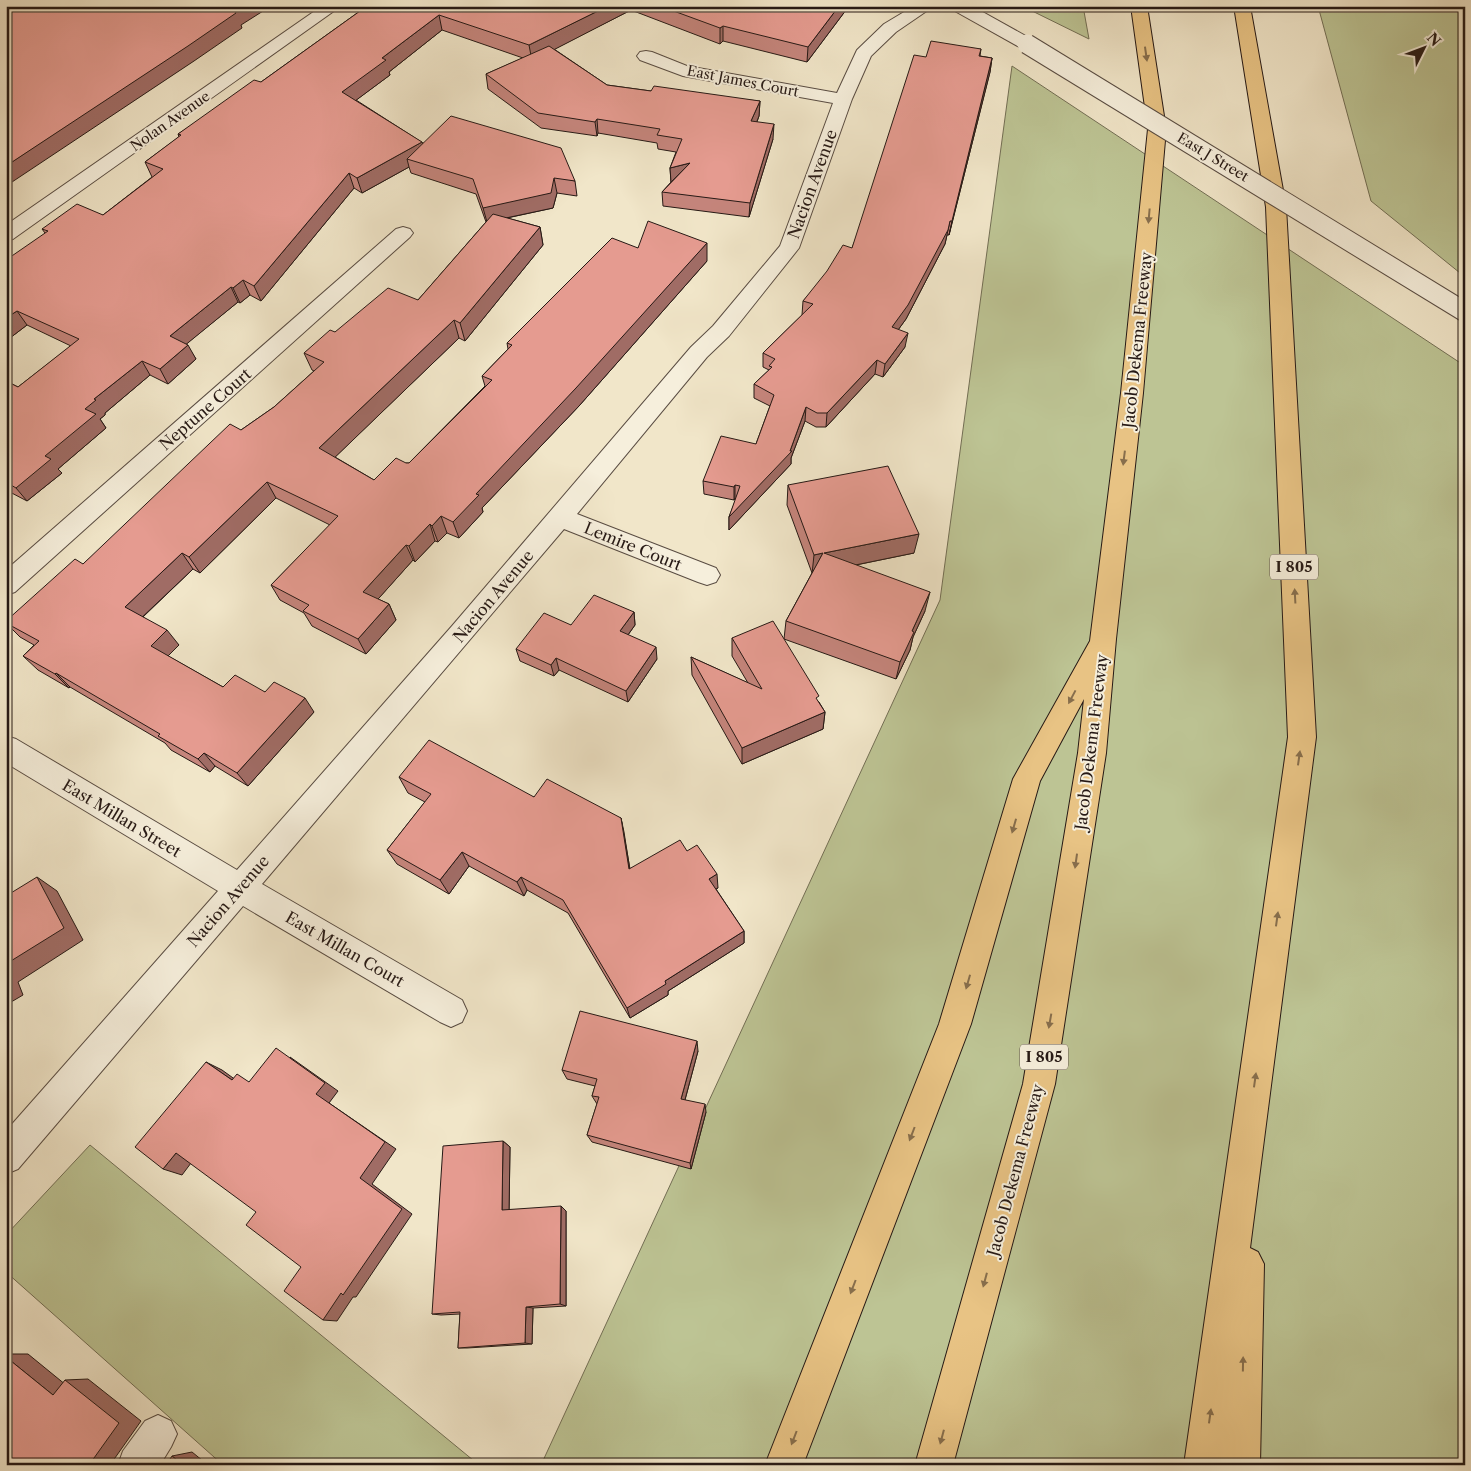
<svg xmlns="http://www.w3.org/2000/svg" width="1471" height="1471" font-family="'Libre Caslon Text',serif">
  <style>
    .green { fill: #bdc494; stroke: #726e54 }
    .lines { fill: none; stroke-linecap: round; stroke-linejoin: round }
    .minor-casing { stroke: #594c42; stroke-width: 2 }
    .highway-casing { stroke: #261915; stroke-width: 2 }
    .minor { fill: #f6efdc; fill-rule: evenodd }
    .highway { fill: #e8c384; fill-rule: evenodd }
    .minor-bridge-casing { stroke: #594c42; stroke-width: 21; stroke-linecap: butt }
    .minor-bridge { stroke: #f6efdc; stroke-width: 19 }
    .wall { fill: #c5857c; stroke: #261915 }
    .shaded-wall { fill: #a06c65; stroke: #261915 }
    .building { fill: #e59b90; stroke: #261915 }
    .oneway { fill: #876e4c }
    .labels { text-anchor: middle; stroke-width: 4; stroke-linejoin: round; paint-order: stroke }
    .far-street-label { font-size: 14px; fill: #261915; stroke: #f6efdc }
    .shield { fill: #f6efdc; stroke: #645951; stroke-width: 1 }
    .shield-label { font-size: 15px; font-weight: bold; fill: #261915 }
    .street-label { font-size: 16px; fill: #261915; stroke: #f6efdc }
  </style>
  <rect width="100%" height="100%" fill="#f1e6c9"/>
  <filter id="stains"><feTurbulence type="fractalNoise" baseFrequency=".004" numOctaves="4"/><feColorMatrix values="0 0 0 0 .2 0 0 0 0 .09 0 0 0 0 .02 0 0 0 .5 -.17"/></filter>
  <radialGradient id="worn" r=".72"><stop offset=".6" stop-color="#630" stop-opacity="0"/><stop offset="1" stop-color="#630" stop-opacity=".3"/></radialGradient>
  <path class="green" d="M1022 6H1083L1089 39Z
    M1318 6H1465V277L1371 201Z
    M1012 66 1465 366V1465H541L940 600Z
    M90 1145 479 1465H223L6 1272V1235Z"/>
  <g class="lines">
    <g class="minor-casing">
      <path id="minor" d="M322 6H341L13 239 6 241V225Z
        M914 6H934L896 32 871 56 852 99 799 248 729 336 707 357 577 514 716 568 720 575 716 582 707 585 698 582 564 529 262 884 462 1000 467 1011 462 1022 451 1027 440 1022 243 906 18 1169 6 1174V1131L218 891 6 763V736L16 739 237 870 452 626 691 347 713 326 780 246 833 103 683 76 640 60 637 56 640 52 646 51 652 52 687 66 837 93 857 50 884 24Z
        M951 6H972L1033 40 1036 44 1033 48 1027 49 1021 48 953 10Z
        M403 227 410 229 413 233 410 237 15 592 6 595V570L396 229Z
        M158 1415 171 1421 177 1434 171 1447 160 1465H118L123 1451 145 1421Z"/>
    </g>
    <g class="highway-casing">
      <path id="highway" d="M1131 6H1147L1166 129 1143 393 1116 639 1106 753 1055 1084 953 1465H915L1023 1084 1078 753 1084 699 1040 781 971 1024 803 1465H765L939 1024 1013 779 1090 641 1121 393 1148 129Z
        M1234 6H1250L1286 207 1316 737 1250 1248 1258 1252 1264 1264 1260 1465H1184L1288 737 1266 207Z"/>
    </g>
    <use href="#minor" class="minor"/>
    <use href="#highway" class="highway"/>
    <g class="minor-bridge-casing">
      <path id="minor-bridge" d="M1027 44 1465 312"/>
    </g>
    <use href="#minor-bridge" class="minor-bridge"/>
  </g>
  <path class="wall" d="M367 6H849L807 62 723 41 720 44 631 10 554 49 607 85 651 91 760 101 759 116 757 122 773 139 749 217 663 206 662 192 671 182 670 168 676 152 658 149 657 143 598 133 597 136 541 128 488 89 486 74 523 58 442 30 389 72 390 75 356 100 423 143 575 181 577 196 557 193 553 208 507 218 540 227 543 245 465 341 459 338 335 457 374 480 406 463H409L485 386 482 376 508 349 507 343 638 248 707 261 579 406 482 508 483 512 459 538 447 533 438 542 435 541 415 562 413 560 378 599 389 604 396 620 366 654 312 626 304 613 280 600 271 585 330 525 276 498 200 573 193 569 143 617 179 645 168 656 223 687 265 692 314 712 248 786 215 766 210 772 171 750 165 743 70 687 69 688 38 670 23 656 34 645 20 637 6 623V621L83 564 241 430 274 407 314 371 312 370 304 353 335 332 418 300 486 222 476 194 411 173 409 167 362 193 354 188 261 301 250 295 240 303 238 302 186 344 196 359 168 384 150 375 105 413V415L100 419 106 428 58 469 62 473 27 501 6 490V381L18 387 71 346 27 325 6 341 45 233 42 229 103 215 152 177 145 162 179 137 178 134 261 82Z
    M981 49 980 56 992 58 990 72 949 235H947L945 244 906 319 898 330 905 347 883 377 875 374 826 427H816L805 421 791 458V464L729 530V517L736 499 735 498 734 500 704 494 703 481 756 444 770 406 754 398V384L769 370 763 367V353L802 315 803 301 852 248 926 57Z
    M788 485 914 553 856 565 925 611 913 637 910 650 896 679 784 639 786 621 812 573 787 505Z
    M634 612 635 625 628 635 657 659 628 702 559 670 554 676 520 661 516 649 571 625Z
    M732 638 819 702 825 712 823 729 742 764 692 675 691 657 748 683 732 656Z
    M399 777 534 797 621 818 630 869 687 851 718 888 716 889 744 931V943L668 991V995L630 1018 568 913 527 890 524 896 469 866 449 894 397 864 387 850 425 802 408 793Z
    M698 1051 685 1100 706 1112 691 1169 592 1142 587 1135 597 1104 592 1096 595 1086 567 1079 562 1070Z
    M503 1141 510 1147 509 1210 566 1211V1306L533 1308 532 1344 467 1348H458L460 1314 441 1315 432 1314Z"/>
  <path class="shaded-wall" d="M242 6H271L241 25 242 28 194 61 6 186V166Z
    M608 6H631V10L532 61 529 45Z
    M839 6H849L807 62 808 47Z
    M439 15 442 30 389 72 390 75 347 107 342 92 382 58Z
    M723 26V41L720 44V28Z
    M992 58 990 72 949 235 952 221Z
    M760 101 759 116 751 136V121Z
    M597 119 598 133 597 136 595 122Z
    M774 124 773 139 749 217 750 203Z
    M422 142 426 157 407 159 409 167 362 193 357 178Z
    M690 163 671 182 670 168Z
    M349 173 354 188 261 301 254 286Z
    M554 178 557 193 553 208 487 222 483 208Z
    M950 221 945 244 906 319 890 341 892 327Z
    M540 227 543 245 465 341 460 323Z
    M707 243V261L579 406 482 508 483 512 459 538 453 522 476 494Z
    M243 280 250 295 240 303 233 288Z
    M231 287 238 302 178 351 170 336Z
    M17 311 27 325 6 341V318Z
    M454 320 459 338 327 465 319 448Z
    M908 333 905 347 883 377 885 364Z
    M188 345 196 359 168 384 160 369Z
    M877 360 875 374 826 427 827 413Z
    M142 361 150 375 105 413V415L100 419 106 428 58 469 62 473 27 501 16 488 45 456 85 409 94 399Z
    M806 407 805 421 791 458V464L729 530V517L790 451Z
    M267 482 276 498 200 573 189 557Z
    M735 485V498L734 500V487Z
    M441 516 447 533 438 542 432 526Z
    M430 524 435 541 415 562 409 546Z
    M919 534 914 553 821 572 824 553Z
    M406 545 413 560 371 607 363 592Z
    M182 553 193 569 137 622 125 607Z
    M823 553 812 574 814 555Z
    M930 592 925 611 913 637 910 650 896 679 900 662 912 631Z
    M389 604 396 620 366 654 358 639Z
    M634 612 635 625 622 643 620 631Z
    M167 630 179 645 163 661 151 646Z
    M656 647 657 659 628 702 626 691Z
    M556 658 559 670 554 676 551 665Z
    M56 673 70 687 69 688 55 674Z
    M305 698 314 712 248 786 237 773Z
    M825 712 823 729 742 764V748Z
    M204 753 215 766 210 772 198 759Z
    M621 818 624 832 632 883 629 869Z
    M462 852 469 866 449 894 440 880Z
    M717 874 718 888 710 892 709 879Z
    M37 877 57 891 83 940 18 982 23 995 6 1005V964Z
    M521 877 527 890 524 896 517 882Z
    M744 931V943L668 991V995L630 1018 627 1008 665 981Z
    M697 1041 698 1051 683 1107 681 1099Z
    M290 1057 338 1091 329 1103 396 1149 372 1184 412 1214 356 1297H353L337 1321 323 1320 360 1178 316 1094Z
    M206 1062 222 1070 247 1088 232 1080Z
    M705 1104 706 1112 691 1169 690 1163Z
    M503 1141 510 1147 509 1214 502 1210Z
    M176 1153 194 1159 182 1175 163 1169Z
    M561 1206 566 1211V1306L560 1304Z
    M526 1307 533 1308 532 1344 525 1343Z
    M6 1354H28L77 1394 53 1395 6 1357Z
    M88 1379 141 1421 110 1465H89L65 1380Z
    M192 1452 208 1465H183L172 1456Z"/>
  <path class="building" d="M6 6H242L235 11 236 13 188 46 6 166Z
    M367 6H608L529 45 439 15 382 58 386 60 342 92 422 142 357 178 349 173 254 286 243 280 233 288 231 287 170 336 188 345 160 369 142 361 94 399 96 400 85 409 96 414 45 456 51 459 16 488 6 482V381L18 387 79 339 17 311 6 318V260L48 231 42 229 77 204 103 215 163 169 145 162 181 135 178 134 254 80 261 82Z
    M660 6H839L808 47 723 26 720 28Z
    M931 41 981 49 979 56 992 58 952 221H950L948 230 908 305 892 327 908 333 885 364 877 360 827 413H817L806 407 790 451H792L729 517 740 486 735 485 734 487 703 481 721 436 756 444 774 395 754 384 772 367 769 366 775 359 763 353 813 304 803 301 827 271 843 245 852 248 914 55 926 57Z
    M549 46 607 85 651 91 654 86 760 101 751 121 774 124 750 203 662 192 690 163 670 168 682 139 657 135 660 129 597 119 595 122 538 113 486 74Z
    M451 116 561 148 575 181 554 178 551 193 483 208 473 179 407 159Z
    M493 214 540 227 460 323 454 320 319 448 374 480 396 458 406 463H409L492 380 482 376 512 345 507 343 612 238 638 248 648 221 707 243 576 388 476 494 479 495 453 522 441 516 432 526 430 524 409 546 406 545 363 592 389 604 358 639 303 611 309 605 271 585 338 516 267 482 189 557 182 553 125 607 167 630 151 646 223 687 235 675 265 692 274 682 305 698 237 773 204 753 198 759 158 736 160 734 56 673 55 674 23 656 39 641 6 623V621L75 559 83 564 230 424 241 430 274 407 324 362 304 353 330 330 335 332 388 288 418 300Z
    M888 466 919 534 824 553 930 592 912 631 914 632 900 662 786 621 823 553 814 555 788 485Z
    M594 595 634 612 620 631 656 647 626 691 556 658 551 665 516 649 544 613 571 625Z
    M773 621 819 696 816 698 825 712 742 748 691 657 762 689 732 638Z
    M429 740 534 797 547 779 621 818 629 869 680 840 687 851 697 845 717 874 709 879 744 931 665 981 666 984 627 1008 563 900 521 877 517 882 462 852 440 880 387 850 431 794 399 777Z
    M37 877 64 928 6 964V896Z
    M580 1011 697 1041 681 1099 705 1104 690 1163 587 1135 599 1097 592 1096 597 1079 562 1070Z
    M276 1048 325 1083 316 1094 385 1142 360 1178 402 1209 343 1295 341 1293 323 1320 284 1291 301 1267 246 1225 256 1212 176 1153 163 1169 135 1147 206 1062 232 1080 237 1074 249 1082Z
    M503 1141 502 1210 561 1206 560 1304 526 1307 525 1343 458 1348 460 1312 432 1314 443 1146Z
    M6 1357 53 1395 65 1380 119 1423 89 1465H6Z
    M172 1456 183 1465H166Z"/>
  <defs><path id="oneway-solid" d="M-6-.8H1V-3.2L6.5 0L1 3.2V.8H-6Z" transform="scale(1.25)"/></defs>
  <g class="oneway">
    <use href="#oneway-solid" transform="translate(1146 54) rotate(82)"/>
    <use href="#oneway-solid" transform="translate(1149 216) rotate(95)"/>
    <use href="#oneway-solid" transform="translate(1124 458) rotate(97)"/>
    <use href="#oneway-solid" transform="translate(1295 596) rotate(-93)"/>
    <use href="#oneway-solid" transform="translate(1072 697) rotate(118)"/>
    <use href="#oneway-solid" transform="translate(1299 758) rotate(-82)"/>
    <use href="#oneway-solid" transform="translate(1014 826) rotate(106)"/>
    <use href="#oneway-solid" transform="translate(1076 861) rotate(98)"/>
    <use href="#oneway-solid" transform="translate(1277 919) rotate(-82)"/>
    <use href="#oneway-solid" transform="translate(968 982) rotate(106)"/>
    <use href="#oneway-solid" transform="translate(1050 1021) rotate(100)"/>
    <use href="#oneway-solid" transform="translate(1255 1080) rotate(-82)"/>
    <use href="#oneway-solid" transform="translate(912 1134) rotate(111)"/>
    <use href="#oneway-solid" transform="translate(985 1280) rotate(105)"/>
    <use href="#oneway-solid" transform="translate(853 1287) rotate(111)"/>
    <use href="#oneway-solid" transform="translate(1243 1364) rotate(-89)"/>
    <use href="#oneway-solid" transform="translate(1210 1416) rotate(-82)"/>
    <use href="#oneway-solid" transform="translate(942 1437) rotate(105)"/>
    <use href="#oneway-solid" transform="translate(794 1438) rotate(111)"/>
  </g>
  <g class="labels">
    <g class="far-street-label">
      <text transform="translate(743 81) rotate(11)" y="5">East James Court</text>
      <text transform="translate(170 121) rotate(-35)" y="5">Nolan Avenue</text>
      <text transform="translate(1213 157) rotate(31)" y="5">East J Street</text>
    </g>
    <g class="shield">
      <rect x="1270" y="554.5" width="48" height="25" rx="4"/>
      <rect x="1020" y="1044.5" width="48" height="25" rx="4"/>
    </g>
    <g class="shield-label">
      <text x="1294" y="572">I 805</text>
      <text x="1044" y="1062">I 805</text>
    </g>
    <g class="street-label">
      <text transform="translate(812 184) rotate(-70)" y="6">Nacion Avenue</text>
      <text transform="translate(1137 340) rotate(-84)" y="6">Jacob Dekema Freeway</text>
      <text transform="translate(205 409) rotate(-41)" y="6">Neptune Court</text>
      <text transform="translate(633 546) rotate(22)" y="6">Lemire Court</text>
      <text transform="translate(493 596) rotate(-50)" y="6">Nacion Avenue</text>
      <text transform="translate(1091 742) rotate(-83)" y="6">Jacob Dekema Freeway</text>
      <text transform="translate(122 818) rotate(31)" y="6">East Millan Street</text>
      <text transform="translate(228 901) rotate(-49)" y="6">Nacion Avenue</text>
      <text transform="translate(345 949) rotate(30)" y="6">East Millan Court</text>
      <text transform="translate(1015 1170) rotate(-75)" y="6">Jacob Dekema Freeway</text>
    </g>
  </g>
  <rect width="1471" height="1471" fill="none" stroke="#f1e6c9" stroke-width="25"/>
  <rect x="8" y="8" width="1456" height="1456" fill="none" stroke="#261915" stroke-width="2.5"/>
  <rect x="12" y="12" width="1446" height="1446" fill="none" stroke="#261915"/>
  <g transform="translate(1424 48) rotate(48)" stroke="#f6efdc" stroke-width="4" paint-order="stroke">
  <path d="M0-4L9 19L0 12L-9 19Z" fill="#261915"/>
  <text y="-8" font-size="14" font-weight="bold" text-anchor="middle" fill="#261915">N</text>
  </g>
  <rect width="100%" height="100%" filter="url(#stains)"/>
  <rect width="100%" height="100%" fill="url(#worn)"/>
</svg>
